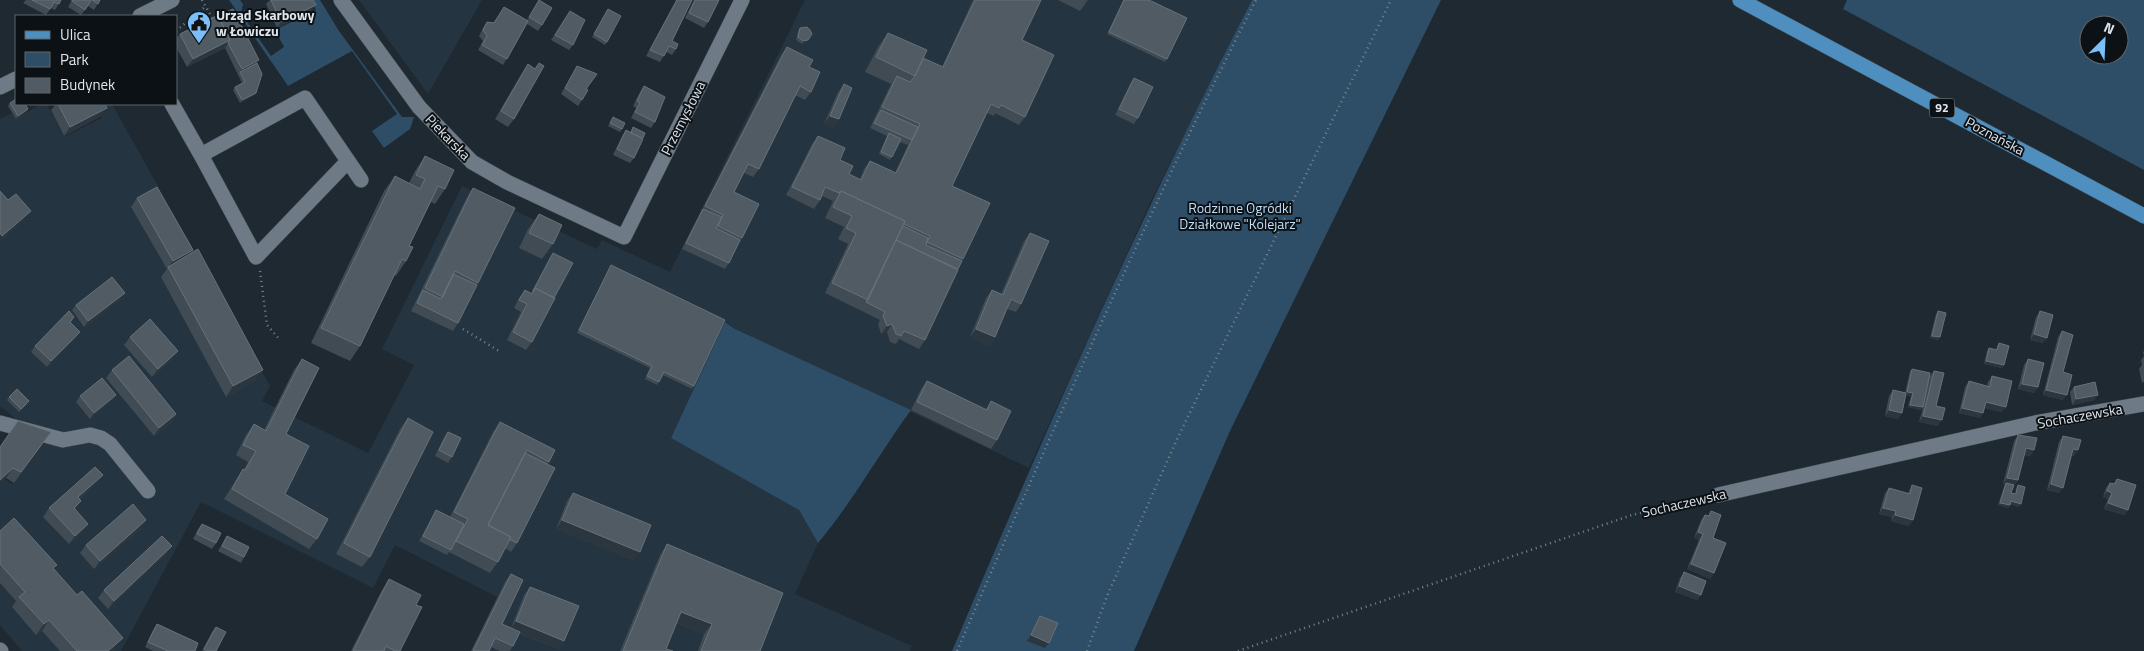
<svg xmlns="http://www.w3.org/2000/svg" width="2144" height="651" font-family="'Titillium Web',sans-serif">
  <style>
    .built { fill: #253441 }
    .green { fill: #2e4e68; fill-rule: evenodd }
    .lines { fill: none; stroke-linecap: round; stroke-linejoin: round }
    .minor-casing { stroke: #3b444b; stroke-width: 16 }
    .major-casing { stroke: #3b444b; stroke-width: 16 }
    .path { stroke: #7c858d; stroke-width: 2.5; stroke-dasharray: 1 4; stroke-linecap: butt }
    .minor { stroke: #6e7a85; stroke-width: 15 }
    .major { stroke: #4e8fc0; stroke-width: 15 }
    .wall { fill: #404b53 }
    .shaded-wall { fill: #2b363f }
    .building { fill: #515b64; stroke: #677179 }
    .labels { text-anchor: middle; stroke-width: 4; stroke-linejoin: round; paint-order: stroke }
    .shield { fill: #0c1115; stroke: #9fa5ab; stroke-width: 1 }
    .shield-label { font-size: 12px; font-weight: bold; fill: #dee5eb }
    .poi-label { font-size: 14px; font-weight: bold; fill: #dee5eb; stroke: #0c1115; text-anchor: start }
    .street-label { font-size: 14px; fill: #dee5eb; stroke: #0c1115 }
    .park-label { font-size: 14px; fill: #bfddf7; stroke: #0c1115 }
  </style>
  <rect width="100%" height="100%" fill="#1e2932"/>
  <path class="built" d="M359 0H482L428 94Z
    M805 0H1252L1150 203 1029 468 735 329 726 322 671 438 799 510 818 543 795 594 912 646 910 651H472L497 597 395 545 373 588 201 502 121 651H22L0 625V484L5 479 12 484 41 444 45 443 0 406V119L12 113 16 118 42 104H47L64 137 102 118 96 104H112L270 386 262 401 368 453 414 365 382 349 462 186 597 249 602 240 670 272Z"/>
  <path class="green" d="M229 0H240L243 4 241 13 271 56 284 47 275 30 316 10 311 0H320L339 31 402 117H414L410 129 384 148 372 131 397 114 352 51 288 86Z
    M1252 0H1441L1230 431 1134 651H952C1045 431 1142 213 1252 0Z
    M1847 0H2144V170L1843 9ZM2089 25H2119V55H2089Z
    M725 322 735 329 911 410C879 454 853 501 818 543L799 510 671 438Z"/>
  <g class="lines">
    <g class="minor-casing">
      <path id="minor" d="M341 0 419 107 472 162 507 182 624 237 742 0
        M140 16 172 0
        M0 87 16 79
        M172 104 201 155 305 98 361 180
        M201 155 256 257 348 161
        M0 423 63 440 90 435 101 438 110 444 148 491
        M1718 495 2035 423 2144 404
        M0 650 1 651"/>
    </g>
    <g class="major-casing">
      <path id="major" d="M1740 0 2144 216"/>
    </g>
    <path class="path" d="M202 0 214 21
      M176 31 206 6
      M260 271 267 325 280 340
      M463 329 499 351
      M957 651C1052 432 1147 213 1256 0
      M1087 651 1107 596 1179 435 1391 0
      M1238 651 1632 515 1704 498"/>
    <use href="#minor" class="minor"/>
    <use href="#major" class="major"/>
  </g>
  <path class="wall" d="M26 0H61L55 10 51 8 46 15 23 3Z
    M72 0H100L94 10 88 6 81 15 68 7Z
    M270 0H313L312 10 277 28 266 4Z
    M539 0 542 25 538 31 527 24 503 65 478 50 483 41 479 36 483 28 487 22 494 23 504 7 527 20Z
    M676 0H692L672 41 676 49 672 55 666 52 660 62 646 56Z
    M694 0H719L708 22 704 28 685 18Z
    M973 0H1041L1022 40 1025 117 1019 125 995 113 994 116 987 113 952 186 963 259 925 340 919 349 899 339 896 344 890 342 887 332 881 334 878 324 880 320 825 293 848 244 838 239 844 227 825 218 833 201 822 196 820 200 814 209 786 195 812 144 818 136 840 160 849 174 860 179 864 169 870 161 895 173 908 145 900 142 890 160 879 154 887 136 870 128 891 84 865 72 878 47 888 33 923 58 942 67Z
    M1058 0H1088L1080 11Z
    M1123 0H1149L1167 59 1165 62 1107 34Z
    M608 9 607 42 605 45 592 37Z
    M218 15 257 63 256 93 254 95 240 103 233 90 235 87 242 83 225 48 187 67 176 47V39L180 34Z
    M566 17 573 45 569 50 551 40Z
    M800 28 806 43 802 44 796 40 798 31Z
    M787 47 811 92 805 100 795 95 759 169 753 177 744 173 734 192 742 238 729 263 725 269 682 249 781 55Z
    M539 63 514 119 508 127 495 119 522 73 528 64 535 69Z
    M577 66 586 89 582 100 578 106 561 94Z
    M1134 78 1138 118 1134 124 1115 115 1130 84Z
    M844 84 839 119 833 128 824 124 838 92Z
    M644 86 655 122 651 128 631 118 636 108 633 106 640 92Z
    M10 103 28 109 26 112 16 119 8 106Z
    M56 104H105L101 116 64 136 51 110Z
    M613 117 622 129 620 132 608 126Z
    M633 127 634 158 630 163 613 155 622 136 626 130 630 132Z
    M425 156 445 189 435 204 431 202 409 246 406 261 396 276 394 275 360 346 350 361 311 343 384 191 395 176 409 183 415 171Z
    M473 188 478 283 458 323 453 331 411 311 466 199Z
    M137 198 190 254 256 380 226 397 161 277 167 269 131 207Z
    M539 214 553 244 542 259 519 248 528 229Z
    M1030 233 1021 304 1016 312 1007 309 995 337 990 346 970 337 986 298 992 290 1001 294 1024 241Z
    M553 253 532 342 526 350 507 340 521 312 514 308 519 298 525 290 531 293 549 259Z
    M611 265 694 386 692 389 663 375 657 385 645 379 650 368 577 333Z
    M121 299 84 327 72 310 76 305Z
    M1938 311V340L1930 338 1936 314Z
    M2040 311 2043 343 2030 340 2036 317Z
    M70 323 80 332 76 338 47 367 31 352 35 346Z
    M2062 331 2063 372V400L2043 395 2058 337Z
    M130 337 173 359 152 377 124 345Z
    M1999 343 2004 365 2002 368 1984 364 1987 351 1989 348 1996 350 1997 346Z
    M2144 351V382L2142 383 2139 369 2142 365 2141 360 2144 356 2143 352Z
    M302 359 286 434 285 494 317 539 309 549 224 499 236 480 243 469 244 470 248 462 236 455 246 435 254 424 264 430 294 370Z
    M2028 359 2038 387 2034 393 2018 389 2024 365Z
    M1912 369 1930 376 1934 371 1938 426 1919 422 1923 408 1921 410 1908 407 1911 396 1906 395 1902 413 1898 419 1885 416 1889 396 1893 390 1905 393 1910 371Z
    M112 370 176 414 171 423 154 436 106 378Z
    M1992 376 2002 412 1985 408 1983 413 1980 418 1959 413 1965 387 1969 381 1987 386 1988 382Z
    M927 381 985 410 991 401 997 440 991 449 911 410 921 389Z
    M2074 387 2098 395 2094 400 2072 405 2070 392Z
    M116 395 112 400 90 419 76 402 80 396Z
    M9 397 27 404 19 412 7 400Z
    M408 418 370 557 362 567 336 554 400 429Z
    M500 422 549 462 548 464 517 543 511 552 505 548 498 562 490 573 449 552 447 555 419 541 433 516 436 510 450 517 493 432Z
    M51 432 14 483 6 478 0 447Z
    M448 432 452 457 448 463 435 456 444 437Z
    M2018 435 2034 450 2030 456 2024 455 2018 480 2014 486 2011 493 2015 494 2016 488 2018 485 2021 504 2019 507 2010 504 2008 508 1998 505 2005 484H2003L2014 441Z
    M2063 436 2074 456 2071 455 2059 493 2047 490 2059 442Z
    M103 475 97 483 80 499 75 509 88 524 82 533 69 544 43 517 49 508Z
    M2117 479 2128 510 2124 515 2104 509 2108 499 2103 497 2106 488 2110 483 2113 484Z
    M1912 485 1909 526 1891 521 1892 517 1879 514 1885 493 1889 488 1908 493Z
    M573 493 634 560 556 529 567 501Z
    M1711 511 1714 573 1710 579 1687 569 1699 540 1694 538 1701 520 1705 515 1708 516Z
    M202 524 216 543 212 549 193 539 198 529Z
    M141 528 94 569 80 553 86 545Z
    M0 531 54 569 115 648 113 651H60L42 631 36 635 12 607 16 601 0 583Z
    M227 536 244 557 241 563 218 551Z
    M667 544 760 651H698L704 634 676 623 666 649 673 651H620L660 555Z
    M166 554 108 609 98 598 104 590Z
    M1684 572 1701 595 1697 600 1675 592 1680 578Z
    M511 574 502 624 511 628 524 595 530 587 564 641 559 649 519 633 513 646 510 651H500L491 647 489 651H471L505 582Z
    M389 579 416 605 400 651H351L382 590Z
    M1040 616 1045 648 1027 641 1036 621Z
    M157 624 195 651H153L145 647 153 630Z
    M216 627V651H202L212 632Z"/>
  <path class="shaded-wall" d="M316 5 312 10 277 28 281 22Z
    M230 40 225 48 187 67 193 59Z
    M808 40 806 43 802 44 803 41Z
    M259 60 255 66 240 72 242 69Z
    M256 93 254 95 240 103 242 100Z
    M107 108 101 116 64 136 70 127Z
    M28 109 26 112 16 119 18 116Z
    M830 116 839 119 833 128 824 124Z
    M31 211 23 222 0 242V238L2 236Z
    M193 250 187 258 168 267 173 261Z
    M125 293 121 299 84 327 88 321Z
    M892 324 887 332 881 334 887 326Z
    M976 329 995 337 990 346 970 337Z
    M80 332 76 338 47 367 51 361Z
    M2034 334 2047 338 2043 343 2030 340Z
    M1932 336 1940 337 1938 340 1930 338Z
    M178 351 173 359 152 377 158 369Z
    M1986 361 2004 365 2002 368 1984 364Z
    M263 370 256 380 226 397 233 386Z
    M2022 384 2038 387 2034 393 2018 389Z
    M2046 390 2067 395 2063 400 2043 395Z
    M1907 392 1913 393 1911 396 1905 395Z
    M116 395 112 400 90 419 94 413Z
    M2098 395 2094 400 2072 405 2076 399Z
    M1986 402 2006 407 2002 412 1982 407Z
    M1910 405 1923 407 1921 410 1908 407Z
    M1962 408 1983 413 1980 418 1959 413Z
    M1889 410 1902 413 1898 419 1885 416Z
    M176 414 171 423 154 436 159 428Z
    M1923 416 1942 420 1938 426 1919 422Z
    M2026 448 2034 450 2030 456 2022 454Z
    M2073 449 2078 450 2074 456 2069 454Z
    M13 468 6 478 0 484V480Z
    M103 475 97 483 73 505 78 497Z
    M2007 478 2018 480 2014 486 2003 484Z
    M2051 484 2063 488 2059 493 2047 490Z
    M2107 491 2112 493 2108 499 2103 497Z
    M2011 501 2021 504 2019 507 2009 504Z
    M2000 503 2010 505 2008 508 1998 505Z
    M2108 503 2128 510 2124 515 2104 509Z
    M1883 508 1896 511 1892 517 1879 514Z
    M1895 515 1913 520 1909 526 1891 521Z
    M146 520 141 528 94 569 100 561Z
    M562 520 640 552 634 560 556 529Z
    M88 524 82 533 69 544 75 536Z
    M1698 532 1703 534 1699 540 1694 538Z
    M172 546 166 554 108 609 114 601Z
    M1691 564 1714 573 1710 579 1687 569Z
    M1679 586 1701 595 1697 600 1675 592Z
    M681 612 712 624 704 634 674 622Z
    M49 620 42 631 36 635 44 624Z
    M516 621 564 641 559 649 510 629Z
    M1031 635 1049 643 1045 648 1027 641Z
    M123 638 115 648 113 651H108Z"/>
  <path class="building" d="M32 0H61L59 4 54 2 50 9Z
    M72 0H91L85 10 72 1Z
    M92 0H100L98 4Z
    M271 0H313L316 5 281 22Z
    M539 0 552 8 542 25 529 17Z
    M677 0H692L672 41 678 44 676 49 669 46 664 56 650 50Z
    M695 0H719L708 22 689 13Z
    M975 0H1041L1022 40 1054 55 1025 117 1001 105 999 108 991 104 952 186 990 203 963 259 927 242 930 236 904 224 905 221 841 191 839 193 825 187 820 200 792 187 818 136 845 148 840 160 853 166 849 174 861 180 870 161 896 173 920 124 882 107 897 76 910 82 915 76 923 58 943 67Z
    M1124 0H1149L1187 18 1167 59 1109 32Z
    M504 7 528 21 507 59 482 45 487 36 483 30 487 22 494 23Z
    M233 9 259 60 242 69 228 43 230 40 218 16Z
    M608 9 621 16 607 42 594 34Z
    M570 11 585 20 573 45 555 35Z
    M218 15 230 40 193 59 180 34Z
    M807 27 810 30 812 34 808 40 803 41 798 37 800 28Z
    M888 33 927 50 915 76 876 57Z
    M787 47 813 60 809 67 820 72 811 92 800 86 759 169 748 164 734 192 759 204 742 238 718 226 723 215 705 206Z
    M257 63 262 74 256 93 242 100 235 87 245 82 240 72Z
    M539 63 544 66 514 119 501 111 528 64 535 69Z
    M577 66 597 74 586 89 588 90 582 100 565 88Z
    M1134 78 1153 87 1138 118 1119 109Z
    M844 84 852 88 839 119 830 116Z
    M644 86 665 97 655 122 635 112 640 103 637 101Z
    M16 99V104H25L28 109 18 116 10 103Z
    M58 104H105L107 108 70 127Z
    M881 110 918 127 912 140 874 123Z
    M613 117 625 123 622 129 610 123Z
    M633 127 645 133 643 138 631 133Z
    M626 130 643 139 634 158 617 149Z
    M889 133 901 139 892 157 881 152Z
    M425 156 454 170 445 189 438 186 409 246 413 247 406 261 402 259 360 346 321 328 395 176 420 189 425 179 416 175Z
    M157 187 193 250 173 261 137 198Z
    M473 188 515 208 478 283 455 271 443 297 425 288Z
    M0 191 8 200 16 194 31 211 2 236 0 233Z
    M841 191 905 221 868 300 832 283 856 233 846 228 852 216 833 207Z
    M703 209 722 217 716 228 740 240 729 263 686 243Z
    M539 214 562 225 553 244 529 233Z
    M903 226 928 238 926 245 962 261 958 269 896 240Z
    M1030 233 1049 241 1021 304 1011 299 995 337 976 329 992 290 1003 295Z
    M896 240 958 270 925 340 904 331 901 336 896 334 892 324 887 326 883 316 885 312 866 302Z
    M198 249 263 370 233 386 168 267Z
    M553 253 573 263 554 298 535 288 533 291Z
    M611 265 725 320 694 386 664 372 659 382 647 376 652 366 579 330Z
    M453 274 477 285 458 323 417 303 423 290 441 299Z
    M112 277 125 293 88 321 76 305Z
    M535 288 555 298 532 342 513 332 527 304 519 300 525 290 532 294Z
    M69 311 74 317 70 322 80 332 51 361 35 346Z
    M1938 311 1946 313 1940 337 1932 336Z
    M2040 311 2053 315 2047 338 2034 334Z
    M150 319 178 351 158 369 130 337Z
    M2062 331 2073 335 2063 372 2072 375 2067 395 2046 390Z
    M1999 343 2009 346 2004 365 1986 361 1989 348 1997 350Z
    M129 356 176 414 159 428 112 370Z
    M302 359 319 368 286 434 309 446 285 494 328 519 317 539 232 489 243 469 245 470 256 451 243 445 254 424 266 431Z
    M2028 359 2044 363 2038 387 2022 384Z
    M1912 369 1930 373 1923 407 1910 405 1913 393 1907 392Z
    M1934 371 1944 373 1936 406 1945 408 1942 420 1923 416Z
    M1992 376 2012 381 2006 407 1986 402 1983 413 1962 408 1969 381 1990 387Z
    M102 378 116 395 94 413 80 396Z
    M927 381 987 410 991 401 1011 411 997 440 917 402Z
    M2095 382 2098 395 2076 399 2074 387Z
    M17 389 29 401 21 409 9 397Z
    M1893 390 1906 393 1902 413 1889 410Z
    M408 418 433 432 370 557 344 543Z
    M18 421 51 432 21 472 13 468 0 480V447Z
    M500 422 555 450 549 462 527 450 488 525 511 537 498 562 456 541 468 519 454 512Z
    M448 432 461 438 452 457 439 450Z
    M2018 435 2037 438 2034 450 2026 448 2018 480 2007 478Z
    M2063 436 2081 440 2078 450 2073 449 2063 488 2051 484Z
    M525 453 555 468 517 543 509 539 511 537 488 525Z
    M95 467 103 475 78 497 81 501 74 508 88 524 75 536 49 508Z
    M2117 479 2136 485 2128 510 2108 503 2112 493 2107 491 2110 483 2115 484Z
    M2006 483 2014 485 2011 493 2016 494 2018 485 2025 487 2021 504 2011 501 2010 505 2000 503Z
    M1912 485 1922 488 1913 520 1895 515 1896 511 1883 508 1889 488 1910 494Z
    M573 493 651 525 640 552 562 520Z
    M133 504 146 520 100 561 86 545Z
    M436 510 464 524 451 550 423 536Z
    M1711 511 1721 515 1713 538 1726 543 1714 573 1691 564 1703 534 1698 532 1705 515 1709 516Z
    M14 518 57 565 53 568 77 595 82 591 123 638 108 651H77L49 620 44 624 19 597 25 592 0 564V531Z
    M202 524 221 533 216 543 197 534Z
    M162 536 172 546 114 601 104 590Z
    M227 536 249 547 244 557 222 546Z
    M667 544 783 593 760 651H701L712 624 681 612 666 649 673 651H623Z
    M1684 572 1706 581 1701 595 1679 586Z
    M511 574 523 580 502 624 520 632 513 646 495 638 489 651H473Z
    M389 579 421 595 416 605 422 607 400 651H395L386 646 384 651H353Z
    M530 587 579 606 564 641 516 621Z
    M1040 616 1058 623 1049 643 1031 635Z
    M157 624 198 643 195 651H168L148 642Z
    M216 627 226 632 216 651H207L204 649Z"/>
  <defs>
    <g id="civic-pin" transform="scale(1.25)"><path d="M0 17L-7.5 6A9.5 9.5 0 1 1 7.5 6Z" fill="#7abff8" stroke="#0c1115"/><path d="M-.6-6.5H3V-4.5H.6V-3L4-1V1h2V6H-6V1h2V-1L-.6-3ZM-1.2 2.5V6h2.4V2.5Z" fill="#111"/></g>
  </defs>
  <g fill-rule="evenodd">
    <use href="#civic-pin" x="199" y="23"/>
  </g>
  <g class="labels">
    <rect class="shield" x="1929.5" y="98.5" width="25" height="19" rx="4"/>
    <g class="shield-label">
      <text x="1942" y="112">92</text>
    </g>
    <g class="poi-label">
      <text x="216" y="20">Urząd Skarbowy<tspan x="216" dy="16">w Łowiczu</tspan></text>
    </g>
    <g class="street-label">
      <text transform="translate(683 118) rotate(-63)" y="5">Przemysłowa</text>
      <text transform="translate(1995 136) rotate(28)" y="5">Poznańska</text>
      <text transform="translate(448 137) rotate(46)" y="5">Piekarska</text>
      <text transform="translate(2080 416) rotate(-10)" y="5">Sochaczewska</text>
      <text transform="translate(1684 503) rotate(-13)" y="5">Sochaczewska</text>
    </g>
    <g class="park-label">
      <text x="1240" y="213">Rodzinne Ogródki<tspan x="1240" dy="16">Działkowe "Kolejarz"</tspan></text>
    </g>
  </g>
  <rect x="15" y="15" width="162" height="90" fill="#0c1115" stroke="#60666b"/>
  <rect x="25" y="31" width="25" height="8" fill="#4e8fc0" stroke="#60666b"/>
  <text x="60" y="40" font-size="15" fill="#dee5eb">Ulica</text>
  <rect x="25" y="52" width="25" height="15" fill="#2e4e68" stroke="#60666b"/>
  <text x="60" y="65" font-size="15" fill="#dee5eb">Park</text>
  <rect x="25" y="78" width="25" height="15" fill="#515b64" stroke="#60666b"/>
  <text x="60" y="90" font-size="15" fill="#dee5eb">Budynek</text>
  <g transform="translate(2104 40) rotate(24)"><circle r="24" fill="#0c1115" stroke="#60666b"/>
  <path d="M0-4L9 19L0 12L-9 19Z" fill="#7abff8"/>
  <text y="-8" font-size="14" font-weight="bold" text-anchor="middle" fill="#dee5eb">N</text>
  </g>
</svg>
